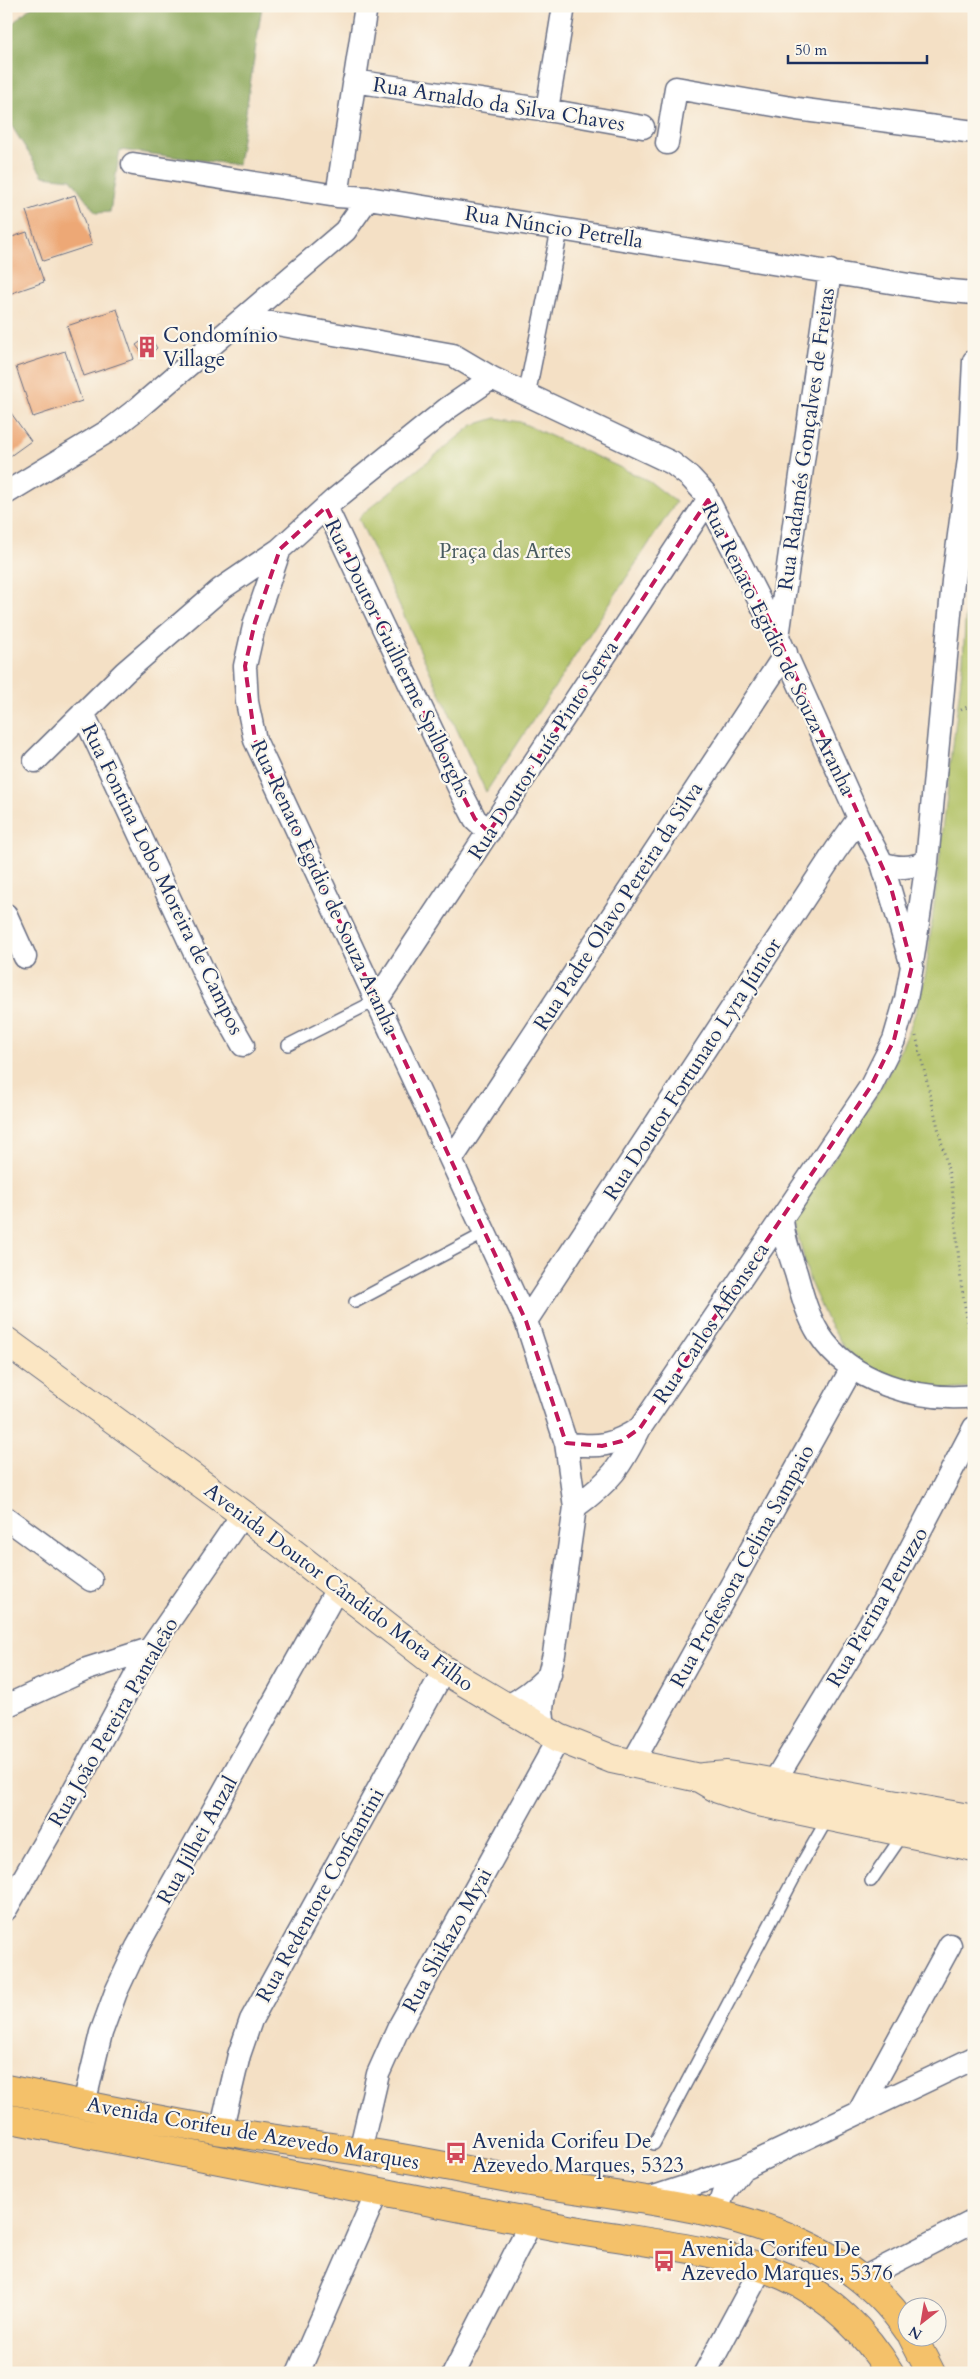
<svg xmlns="http://www.w3.org/2000/svg" width="980" height="2379" font-family="Cardo,serif">
  <style>
    .green { fill: #b0c164; stroke: #667861 }
    .forest { fill: #8ca75a; stroke: #546b5c }
    .building { fill: #eda876 }
    .lines { fill: none; stroke-linecap: round; stroke-linejoin: round }
    .service-casing { stroke: #676d82; stroke-width: 14 }
    .pedestrian-casing { stroke: #676d82; stroke-width: 19 }
    .minor-casing { stroke: #676d82; stroke-width: 25 }
    .secondary-casing { stroke: #676d82; stroke-width: 30 }
    .primary-casing { stroke: #676d82; stroke-width: 30 }
    .path { stroke: #676d82; stroke-width: 3; stroke-dasharray: 1 4; stroke-linecap: butt }
    .service { stroke: #fff; stroke-width: 11 }
    .pedestrian { stroke: #fff; stroke-width: 16 }
    .minor { stroke: #fff; stroke-width: 22 }
    .secondary { stroke: #fbe6c3; stroke-width: 28 }
    .primary { stroke: #f4c16a; stroke-width: 28 }
    .marked { fill: none; stroke: #c2185b; stroke-width: 4; stroke-dasharray: 10 6; stroke-linejoin: round }
    .labels { text-anchor: middle; stroke-width: 4.5; stroke-linejoin: round; paint-order: stroke }
    .street-label { font-size: 21px; fill: #1b2f5e; stroke: #fbf7ec }
    .poi-label { font-size: 21px; fill: #1b2f5e; stroke: #fbf7ec; text-anchor: start }
    .park-label { font-size: 21px; fill: #485b60; stroke: #fbf7ec }
  </style>
  <rect width="100%" height="100%" fill="#fbf7ec"/>
  <filter id="ink" filterUnits="userSpaceOnUse"><feTurbulence type="fractalNoise" baseFrequency=".02" numOctaves="2"/><feDisplacementMap in="SourceGraphic" scale="10" xChannelSelector="R" yChannelSelector="G"/><feConvolveMatrix kernelMatrix="1 2 1 2 8 2 1 2 1" color-interpolation-filters="sRGB"/></filter>
  <filter id="wash" filterUnits="userSpaceOnUse"><feTurbulence type="fractalNoise" baseFrequency=".0096" numOctaves="4" result="noise"/><feDisplacementMap in="SourceGraphic" scale="20" xChannelSelector="R" yChannelSelector="G"/><feGaussianBlur stdDeviation="1.12" result="paint"/><feColorMatrix in="noise" values="0 0 0 0 0 0 0 0 0 0 0 0 0 0 0 0 0 1.4 0 .05"/><feComposite in="paint" operator="in"/></filter>
  <g filter="url(#wash)">
    <rect width="100%" height="100%" fill="#f4e0c5"/>
    <path class="green" d="M496 418 520 422 617 466 649 481 676 502 486 792 359 519 361 515 473 425Z
      M974 548V1388L947 1390 871 1370 845 1349 827 1320 810 1282 793 1216C847 1139 908 1066 926 972L963 661 968 569Z"/>
    <path class="forest" d="M32 6H262L238 165 120 150 110 212 96 213 71 179 43 176 6 117V29Z"/>
    <g id="blocks">
      <path class="building" d="M75 195 92 245 43 261 26 211Z
        M27 232 44 282 6 295V239Z
        M117 309 134 359 84 376 67 326Z
        M149 336 157 348 146 358 136 345Z
        M65 351 82 401 33 417 16 367Z
        M6 406 31 441 6 459Z"/>
    </g>
  </g>
  <g filter="url(#ink)">
    <use href="#blocks" fill-opacity="0" stroke="#676d82" stroke-width="1"/>
    <g class="lines">
      <g class="service-casing">
        <path id="service" d="M288 1045 377 1000
          M355 1302 485 1233
          M871 1881 904 1833
          M654 2144 801 1865 829 1816"/>
      </g>
      <g class="pedestrian-casing">
        <path id="pedestrian" d="M527 393 560 228"/>
      </g>
      <g class="minor-casing">
        <path id="minor" d="M354 81 547 110 643 127
          M547 110 564 6
          M667 143 676 88 797 109 974 132
          M133 164 337 196 368 198 940 290 974 293
          M337 196 366 6
          M243 318 453 355 492 378 672 463 690 477 704 492 778 637 859 818 882 863 912 966 906 999 894 1040 871 1086 782 1218C783 1237 790 1255 796 1273 802 1294 807 1315 819 1334 849 1382 919 1402 974 1396
          M492 378 448 408 334 500 280 549 255 622 245 666 247 702 255 740 526 1321 566 1443 575 1507 554 1654 544 1695 542 1709 544 1730
          M6 493 110 430 137 409 345 231 368 198
          M326 507 462 794 475 819 489 832
          M778 637 830 271
          M83 713 214 994 243 1045
          M35 761 125 672 221 589 280 549
          M882 863C899 869 910 868 927 862
          M6 915 25 957
          M913 957 927 862 953 581 969 459 974 361
          M377 1000 708 500
          M451 1160 786 653
          M526 1321 836 850 859 818
          M566 1443C598 1448 613 1446 640 1428
          M575 1507C611 1481 620 1468 640 1428L782 1218
          M6 1518 91 1580
          M6 1706 87 1669 150 1649
          M505 1707C523 1699 536 1688 550 1674
          M632 1764 852 1368
          M774 1782 880 1607 974 1428
          M6 1909 62 1812 150 1649 243 1514
          M84 2104 101 2033 116 1992 137 1947 338 1587
          M859 2112 950 1945
          M221 2131 239 2055 251 2020 444 1670
          M360 2151 378 2074 399 2027 559 1738
          M645 2200 743 2168 974 2058
          M716 2215 723 2194 743 2168
          M863 2278 974 2221
          M298 2373 377 2192
          M454 2373 531 2222
          M705 2373 762 2267"/>
      </g>
      <g class="secondary-casing">
        <path id="secondary" d="M6 1341 243 1514 444 1670 559 1738 612 1759 699 1778 718 1789 754 1801 974 1847
          M703 1777 727 1775 748 1778 974 1819"/>
      </g>
      <g class="primary-casing">
        <path id="primary" d="M6 2089C78 2103 150 2119 222 2131 268 2138 314 2144 359 2151 414 2159 469 2171 524 2181 615 2197 713 2203 798 2241 843 2261 880 2289 908 2330
          M6 2118C190 2155 374 2190 558 2227 632 2242 714 2246 784 2276 828 2295 866 2332 890 2373
          M912 2336 931 2373"/>
      </g>
      <path class="path" d="M961 710 974 704
        M916 1036 952 1186 961 1283 974 1359"/>
      <use href="#service" class="service"/>
      <use href="#pedestrian" class="pedestrian"/>
      <use href="#minor" class="minor"/>
      <use href="#secondary" class="secondary"/>
      <use href="#primary" class="primary"/>
    </g>
  </g>
  <path class="marked" d="M708 500 778 637 890 884 912 966 894 1040 871 1086 640 1428 622 1441 602 1446 566 1443 526 1321 255 740 245 666 255 622 280 549 326 507 462 794 475 819 489 832Z"/>
  <defs>
    <g id="building-bare" transform="scale(1.725)"><path d="M-4-6H4V6H1V3H-1V6H-4ZM-2.5-4.3h1.7v1.8h-1.7ZM.8-4.3h1.7v1.8H.8ZM-2.5-1h1.7V.8h-1.7ZM.8-1h1.7V.8H.8Z" fill="#d1495b" stroke="#fbf7ec" stroke-width="2.5" paint-order="stroke"/></g>
    <g id="bus-bare" transform="scale(1.725)"><path d="M-5-6H5V4H4V6H2V4H-2V6H-4V4H-5ZM-3.5-4V0h7V-4ZM-3.5 1.2v1.5H-2V1.2ZM2 1.2v1.5H3.5V1.2Z" fill="#d1495b" stroke="#fbf7ec" stroke-width="2.5" paint-order="stroke"/></g>
  </defs>
  <g fill-rule="evenodd">
    <use href="#building-bare" x="147" y="347"/>
    <use href="#bus-bare" x="456" y="2153"/>
    <use href="#bus-bare" x="664" y="2261"/>
  </g>
  <g class="labels">
    <g class="street-label">
      <text transform="translate(499 104) rotate(9)" y="7">Rua Arnaldo da Silva Chaves</text>
      <text transform="translate(554 227) rotate(9)" y="7">Rua Núncio Petrella</text>
      <text transform="translate(806 439) rotate(-82)" y="7">Rua Radamés Gonçalves de Freitas</text>
      <text transform="translate(779 649) rotate(64)" y="7">Rua Renato Egidio de Souza Aranha</text>
      <text transform="translate(398 658) rotate(64)" y="7">Rua Doutor Guilherme Spilborghs</text>
      <text transform="translate(543 750) rotate(-57)" y="7">Rua Doutor Luís Pinto Serva</text>
      <text transform="translate(163 879) rotate(64)" y="7">Rua Fontina Lobo Moreira de Campos</text>
      <text transform="translate(325 887) rotate(65)" y="7">Rua Renato Egidio de Souza Aranha</text>
      <text transform="translate(618 906) rotate(-57)" y="7">Rua Padre Olavo Pereira da Silva</text>
      <text transform="translate(692 1069) rotate(-57)" y="7">Rua Doutor Fortunato Lyra Júnior</text>
      <text transform="translate(711 1323) rotate(-56)" y="7">Rua Carlos Affonseca</text>
      <text transform="translate(742 1566) rotate(-61)" y="7">Rua Professora Celina Sampaio</text>
      <text transform="translate(339 1587) rotate(37)" y="7">Avenida Doutor Cândido Mota Filho</text>
      <text transform="translate(877 1607) rotate(-60)" y="7">Rua Pierina Peruzzo</text>
      <text transform="translate(113 1722) rotate(-60)" y="7">Rua João Pereira Pantaleão</text>
      <text transform="translate(197 1840) rotate(-61)" y="7">Rua Jilhei Anzal</text>
      <text transform="translate(320 1895) rotate(-61)" y="7">Rua Redentore Confiantini</text>
      <text transform="translate(447 1940) rotate(-61)" y="7">Rua Shikazo Myai</text>
      <text transform="translate(253 2133) rotate(10)" y="7">Avenida Corifeu de Azevedo Marques</text>
    </g>
    <g class="poi-label">
      <text x="163" y="342">Condomínio<tspan x="163" dy="24">Village</tspan></text>
      <text x="472" y="2148">Avenida Corifeu De<tspan x="472" dy="24">Azevedo Marques, 5323</tspan></text>
      <text x="681" y="2256">Avenida Corifeu De<tspan x="681" dy="24">Azevedo Marques, 5376</tspan></text>
    </g>
    <g class="park-label">
      <text x="505" y="558">Praça das Artes</text>
    </g>
  </g>
  <rect width="980" height="2379" fill="none" stroke="#fbf7ec" stroke-width="25"/>
  <g transform="translate(922 2322) rotate(211)"><circle r="24" fill="#fbf7ec" stroke="#a1a7b3"/>
  <path d="M0-4L9 19L0 12L-9 19Z" fill="#d1495b"/>
  <text y="-8" font-size="14" font-weight="bold" text-anchor="middle" fill="#1b2f5e">N</text>
  </g>
  <path d="M788 55v8h139v-8" fill="none" stroke="#1b2f5e" stroke-width="2.5"/>
  <text x="795" y="55" font-size="15" fill="#1b2f5e" stroke="#fbf7ec" stroke-width="4" paint-order="stroke">50 m</text>
</svg>
